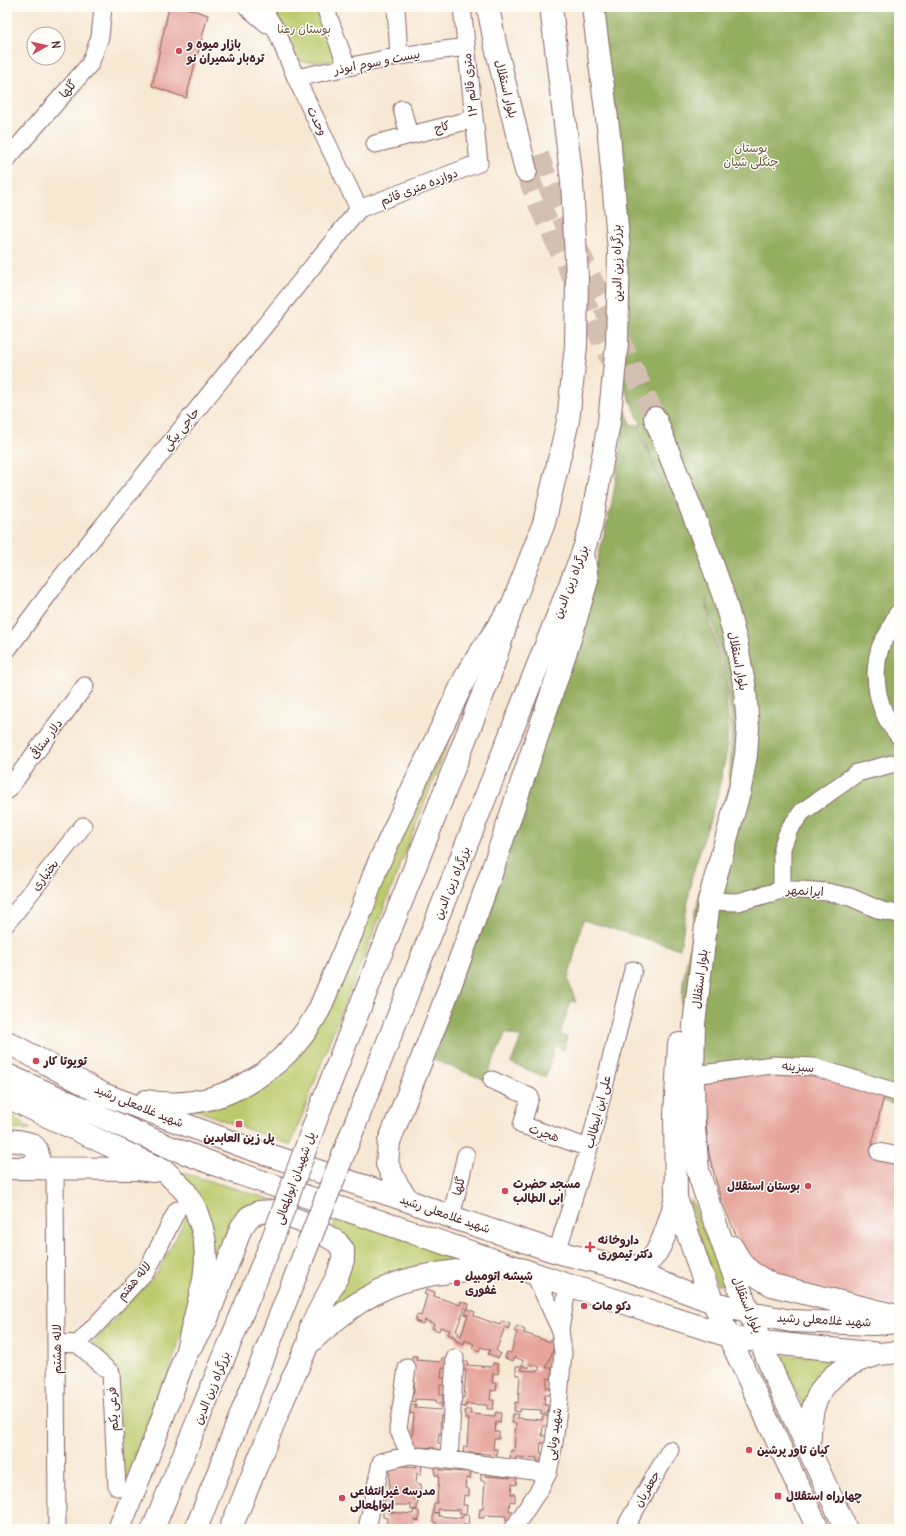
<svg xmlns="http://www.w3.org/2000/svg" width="906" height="1536" font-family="Delius,'Playpen Sans Arabic',sans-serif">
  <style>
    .green { fill: #bbca6c; stroke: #82744c }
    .forest { fill: #94ae60; stroke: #6f6646 }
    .building { fill: #e6a49b }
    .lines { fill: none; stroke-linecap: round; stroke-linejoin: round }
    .major-tunnel { stroke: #d4c0b2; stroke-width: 22; stroke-dasharray: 22 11; stroke-linecap: butt }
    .minor-casing { stroke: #876566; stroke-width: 19 }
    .major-casing { stroke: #876566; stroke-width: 24 }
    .highway-casing { stroke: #876566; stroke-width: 24 }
    .minor { stroke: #fff; stroke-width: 17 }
    .major { stroke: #fff; stroke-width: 22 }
    .highway { stroke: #fff; stroke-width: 22 }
    .highway-bridge-casing { stroke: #876566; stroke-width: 24; stroke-linecap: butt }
    .highway-bridge { stroke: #fff; stroke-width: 22 }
    .poi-dot { fill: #d1495b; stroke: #fdfcf7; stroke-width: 1.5 }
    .labels { text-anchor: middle; stroke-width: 3; stroke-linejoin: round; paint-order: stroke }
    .park-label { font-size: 12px; fill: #6c523e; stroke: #fdfcf7 }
    .poi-label { font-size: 12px; font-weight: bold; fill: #4a1f2b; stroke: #fdfcf7; text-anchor: start }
    .street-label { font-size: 12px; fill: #4a1f2b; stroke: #fdfcf7 }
  </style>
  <rect width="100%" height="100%" fill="#fdfcf7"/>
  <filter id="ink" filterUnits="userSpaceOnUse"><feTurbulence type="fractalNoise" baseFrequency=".025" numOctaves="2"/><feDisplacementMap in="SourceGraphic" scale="8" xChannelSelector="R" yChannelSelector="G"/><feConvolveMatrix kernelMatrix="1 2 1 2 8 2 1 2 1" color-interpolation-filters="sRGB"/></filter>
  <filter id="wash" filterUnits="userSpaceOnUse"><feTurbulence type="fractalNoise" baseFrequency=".012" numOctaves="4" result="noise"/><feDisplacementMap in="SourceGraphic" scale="16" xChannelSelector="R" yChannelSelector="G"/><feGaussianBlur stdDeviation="0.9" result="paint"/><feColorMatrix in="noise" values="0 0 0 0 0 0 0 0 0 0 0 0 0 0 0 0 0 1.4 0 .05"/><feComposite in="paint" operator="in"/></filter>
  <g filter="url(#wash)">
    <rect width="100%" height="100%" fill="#f7e8d4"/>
    <path class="green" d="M268 7H319L339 61 304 62 296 58Z
      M459 714 381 915 336 1024 291 1145 190 1108 276 1070 358 930Z
      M7 1111 30 1129 7 1130Z
      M173 1170 270 1199 250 1208 209 1279Z
      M692 1200 706 1237 727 1282C723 1285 721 1286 716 1283L693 1218 689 1201Z
      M190 1211 196 1228 195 1292 161 1397 122 1494 118 1368 90 1346 158 1271Z
      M338 1215 479 1264 320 1321 347 1268 333 1228Z
      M853 1355 808 1416 779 1356Z"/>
    <path class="forest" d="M588 7H899V1106L792 1072 677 1082 683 983 701 885 729 787 731 752V713L724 670 714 625 705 597 725 683 728 719 727 751 717 797 692 876 680 949 583 920 568 980 576 1002 571 1001 560 1034 567 1037 564 1050 555 1046 546 1077 511 1063 521 1038 506 1032 485 1080 429 1058 588 597 612 503 626 411 631 425 636 424 664 490 638 425 641 424 613 361 615 273Z"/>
    <g id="blocks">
      <path class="building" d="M169 7H183L208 15 186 98 152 86Z
        M800 1068 885 1092 872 1145 899 1153V1307L781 1281 745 1257 732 1225 721 1200 709 1154 702 1081Z
        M427 1289 435 1292 434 1296 460 1305 461 1301 469 1304 468 1309 465 1307 456 1331 459 1333 458 1335 461 1336 468 1315 465 1314 467 1309 475 1312 474 1316 500 1325 502 1321 510 1324 508 1329 505 1327 496 1351 500 1353 498 1358 488 1354 490 1350 481 1347 479 1351 472 1348 474 1344 465 1340 464 1344 456 1341V1338L448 1334 450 1330 440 1327 439 1331 432 1328 434 1324 425 1320 423 1324 415 1321 417 1315 421 1316 427 1295 424 1294Z
        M517 1326 525 1330 524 1333 550 1342 551 1338 559 1341 555 1345 546 1368H552V1379L547 1378 546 1388H551L550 1395H545L544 1405H548L547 1414H541V1410L520 1409 519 1412 514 1411 515 1402 518 1403 520 1375H516V1366H522L521 1370 538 1371 540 1367 530 1364 529 1368 522 1365 524 1361 515 1357 513 1361 505 1358 507 1352 511 1353 517 1332 514 1331Z
        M412 1356H417L416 1360 441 1362 442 1358H448L447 1369 442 1368 441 1378H446L445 1385H440V1395H443V1404H436V1400L415 1399V1402L410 1401V1392L414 1393 415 1365H412Z
        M463 1361H468L467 1365 492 1367 493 1363 498 1364V1374L493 1373 492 1383H497L496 1391 491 1390 490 1400H494L493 1409H487V1405L466 1404 465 1407 460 1406 461 1398H464L466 1370H462Z
        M416 1404 415 1408 440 1410 441 1406 446 1407V1417L441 1416 440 1426 445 1427 444 1434 439 1433 438 1443 442 1444 441 1452H435V1448L414 1447 412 1441 414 1414 410 1413V1405Z
        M465 1410H471L470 1414 495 1416 496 1412 501 1413 500 1423 496 1422 495 1432H499V1439H494L493 1449H497L496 1458H490V1454L469 1453 468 1456 463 1455 464 1446 467 1447 469 1419H465Z
        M512 1414H518L517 1418 542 1420 543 1416H548L547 1426H543L542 1436H546V1443H541L540 1453H544L543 1462H537V1458L516 1457 515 1460 510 1459 511 1450 514 1451 516 1423H512Z
        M417 1464H422L421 1474 417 1473 416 1484H421L420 1491H415L414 1500 418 1501 417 1509 411 1510V1505H390L389 1508 384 1507 385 1498H388L390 1471 386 1470 391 1465 416 1467Z
        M435 1466H441L440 1470 465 1472 466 1468 471 1469 470 1479 466 1478 465 1488 469 1489V1496L464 1495 463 1505H467L466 1514H460V1510L438 1509V1513L433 1512 434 1503H437L439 1475H435Z
        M481 1472H487L486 1476 511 1478 512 1474 517 1475 516 1485 512 1484 511 1494H515V1502L510 1501 509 1511H513L512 1520H506V1516L484 1515V1518H479L480 1509H483L485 1481H481Z
        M389 1508 388 1512 413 1514 414 1510 419 1511V1521L414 1520 413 1529H386L387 1518 383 1517V1509Z
        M433 1513H439L438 1516 462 1518 463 1515H469L468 1525 464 1524 463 1529H436V1522H433Z"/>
    </g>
  </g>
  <g filter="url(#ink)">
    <use href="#blocks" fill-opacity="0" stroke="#876566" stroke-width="1"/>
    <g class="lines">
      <path class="major-tunnel" d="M538 155 550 189 655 418
        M526 171 541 209 618 374"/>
      <g class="minor-casing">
        <path id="minor" d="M247 7 267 24
          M262 7 277 32 296 78 359 209
          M325 7 347 67
          M396 7 399 56
          M296 78 399 56 459 48
          M402 109 409 135
          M375 144 474 119
          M7 159 90 64 100 37 103 7
          M359 209 479 163 462 7
          M899 612C894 618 892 625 889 632 886 637 882 642 880 648 871 678 878 713 899 736
          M7 650 59 580 359 209
          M7 791 85 686
          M782 890V848L789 829 802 812 857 773 899 762
          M709 901 738 902 782 890H801L827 892 850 897 882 911 899 914
          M7 923 83 826
          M693 1075 773 1065 814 1067 899 1093
          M492 1080 530 1097 522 1125 589 1148
          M879 1152 899 1156
          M55 1169 57 1529
          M451 1217 466 1155
          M557 1252 589 1148 633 970
          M534 1273 560 1329
          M57 1343 78 1344 111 1373 117 1487
          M78 1344 148 1269 177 1210
          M407 1368 398 1429 410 1455
          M449 1460 455 1358
          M367 1529 381 1462 410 1455 548 1473
          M513 1529 539 1490 548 1473 554 1443 558 1408 563 1353 560 1329 568 1285
          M624 1529 670 1450"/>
      </g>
      <g class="major-casing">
        <path id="major" d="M488 7 495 43 526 171
          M655 418 705 544 723 594 736 641 745 689 748 728 746 755 740 789 709 901 694 1024 693 1079 694 1128 698 1171 711 1211 731 1267 774 1375 846 1529
          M7 1042 103 1094 248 1148 409 1201 451 1217 557 1252 622 1268 713 1302 750 1313 791 1321 873 1324 899 1322
          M679 1044 675 1115 676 1198 700 1270 713 1302 818 1529
          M7 1075 167 1146 240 1174 568 1285 729 1336 762 1342 879 1354 899 1352
          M7 1097 166 1172 185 1191 195 1208 202 1228 205 1242 206 1260 204 1280 186 1354 155 1438 119 1529
          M146 1101C217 1114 285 1072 319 1010L362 909 376 869 418 777 469 670 507 613
          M7 1140C21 1142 39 1140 38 1159L29 1168
          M7 1168 138 1169 154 1171
          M409 1201 398 1186 387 1164 389 1142 442 1008 489 880 572 633 587 580 583 552
          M732 1247 742 1264 752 1273 772 1285 893 1315
          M622 1268C631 1267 641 1267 649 1261 663 1250 671 1215 676 1198
          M308 1344C336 1318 367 1292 404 1281 437 1271 473 1270 507 1267
          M186 1354 207 1319 241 1228 249 1217 259 1212 275 1211 303 1222 337 1242 343 1250V1260L337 1277 311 1326 308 1344 283 1400 238 1511 230 1529
          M809 1449C810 1436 810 1422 813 1409 821 1380 845 1363 873 1356"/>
      </g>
      <g class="highway-casing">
        <path id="highway" d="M320 1109 488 681 512 606 544 523 568 421 576 346 577 278 572 182 551 7
          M356 1122 583 552 591 526 609 422 617 344 619 251 609 135 593 7
          M153 1529 270 1246
          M196 1529 303 1257"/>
      </g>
      <use href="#minor" class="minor"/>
      <use href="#major" class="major"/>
      <use href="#highway" class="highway"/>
      <g class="highway-bridge-casing">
        <path id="highway-bridge" d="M270 1246 320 1109
          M303 1257 356 1122"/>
      </g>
      <use href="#highway-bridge" class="highway-bridge"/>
    </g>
  </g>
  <g class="poi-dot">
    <circle cx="179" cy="51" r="4"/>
    <circle cx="36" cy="1061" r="4"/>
    <rect x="235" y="1120" width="8" height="8" rx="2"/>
    <circle cx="808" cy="1186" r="4"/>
    <circle cx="505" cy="1191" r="4"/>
    <path d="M588 1241h4v4h4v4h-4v4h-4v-4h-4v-4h4z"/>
    <circle cx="457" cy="1283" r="4"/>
    <circle cx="584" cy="1306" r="4"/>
    <circle cx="749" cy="1450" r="4"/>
    <rect x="774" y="1492" width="8" height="8" rx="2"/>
    <circle cx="342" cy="1498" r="4"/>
  </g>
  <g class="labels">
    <g class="park-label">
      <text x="304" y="33">بوستان رعنا</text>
      <text x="751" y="152">بوستان<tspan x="751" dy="14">جنگلی شیان</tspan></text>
    </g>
    <g class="poi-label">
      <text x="187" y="48">بازار میوه و<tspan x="187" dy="14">تره‌بار شمیران نو</tspan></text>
      <text x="44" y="1065">تویوتا کار</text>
      <text x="239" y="1142" text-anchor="middle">پل زین العابدین</text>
      <text x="513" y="1188">مسجد حضرت<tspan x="513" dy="14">ابی الطالب</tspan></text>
      <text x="800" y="1190" text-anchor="end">بوستان استقلال</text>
      <text x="598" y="1244">داروخانه<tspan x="598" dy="14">دکتر تیموری</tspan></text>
      <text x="465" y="1280">شیشه اتومبیل<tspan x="465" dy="14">غفوری</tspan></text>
      <text x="592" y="1310">دکو مات</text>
      <text x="757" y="1454">کیان تاور پرشین</text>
      <text x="350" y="1495">مدرسه غیرانتفاعی<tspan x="350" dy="14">ابوالمعالی</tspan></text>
      <text x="786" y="1500">چهارراه استقلال</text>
    </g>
    <g class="street-label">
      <text transform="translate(377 62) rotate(-11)" y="4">بیست و سوم ابوذر</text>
      <text transform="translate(470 85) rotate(-96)" y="4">۱۲ متری قائم</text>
      <text transform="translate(68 89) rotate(-49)" y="4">گلها</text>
      <text transform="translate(506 89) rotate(76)" y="4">بلوار استقلال</text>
      <text transform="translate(317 121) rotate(64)" y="4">وحدت</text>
      <text transform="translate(442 127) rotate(-14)" y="4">کاج</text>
      <text transform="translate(419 187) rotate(-21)" y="4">دوازده متری قائم</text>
      <text transform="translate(617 263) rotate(-91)" y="4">بزرگراه زین الدین</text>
      <text transform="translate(181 429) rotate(-51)" y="4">حاجی بیگی</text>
      <text transform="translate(571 582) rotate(-69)" y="4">بزرگراه زین الدین</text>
      <text transform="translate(738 661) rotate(79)" y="4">بلوار استقلال</text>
      <text transform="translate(46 739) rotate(-53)" y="4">دلار ستاقی</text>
      <text transform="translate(45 875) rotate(-52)" y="4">بختیاری</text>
      <text transform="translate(452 883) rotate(-68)" y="4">بزرگراه زین الدین</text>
      <text transform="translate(805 891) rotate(3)" y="4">ایرانمهر</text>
      <text transform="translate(700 979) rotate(-83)" y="4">بلوار استقلال</text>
      <text transform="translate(798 1067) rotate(4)" y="4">سبزینه</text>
      <text transform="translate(139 1106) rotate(22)" y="4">شهید غلامعلی رشید</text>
      <text transform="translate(598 1112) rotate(-76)" y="4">علی ابن ابیطالب</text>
      <text transform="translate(544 1133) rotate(19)" y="4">هجرت</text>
      <text transform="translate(295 1178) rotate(-70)" y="4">پل شهیدان ابوالمعالی</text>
      <text transform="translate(459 1186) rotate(-76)" y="4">گلها</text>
      <text transform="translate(445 1214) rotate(19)" y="4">شهید غلامعلی رشید</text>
      <text transform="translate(134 1281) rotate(-50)" y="4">لاله هفتم</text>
      <text transform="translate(747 1305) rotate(68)" y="4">بلوار استقلال</text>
      <text transform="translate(824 1320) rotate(3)" y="4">شهید غلامعلی رشید</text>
      <text transform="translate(57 1349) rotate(-90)" y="4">لاله هشتم</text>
      <text transform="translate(212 1388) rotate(-68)" y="4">بزرگراه زین الدین</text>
      <text transform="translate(113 1409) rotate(-93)" y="4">فرعی یکم</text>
      <text transform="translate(554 1434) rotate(-82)" y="4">شهید ونایی</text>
      <text transform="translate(647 1489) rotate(-60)" y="4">جعفریان</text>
    </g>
  </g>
  <rect width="906" height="1536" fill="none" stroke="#fdfcf7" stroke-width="24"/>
  <g transform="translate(46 46) rotate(82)"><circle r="19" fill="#fdfcf7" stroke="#b5a4a5"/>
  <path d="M0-3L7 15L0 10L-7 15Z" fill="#d1495b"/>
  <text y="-6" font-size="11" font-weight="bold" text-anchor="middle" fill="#4a1f2b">N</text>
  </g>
</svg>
